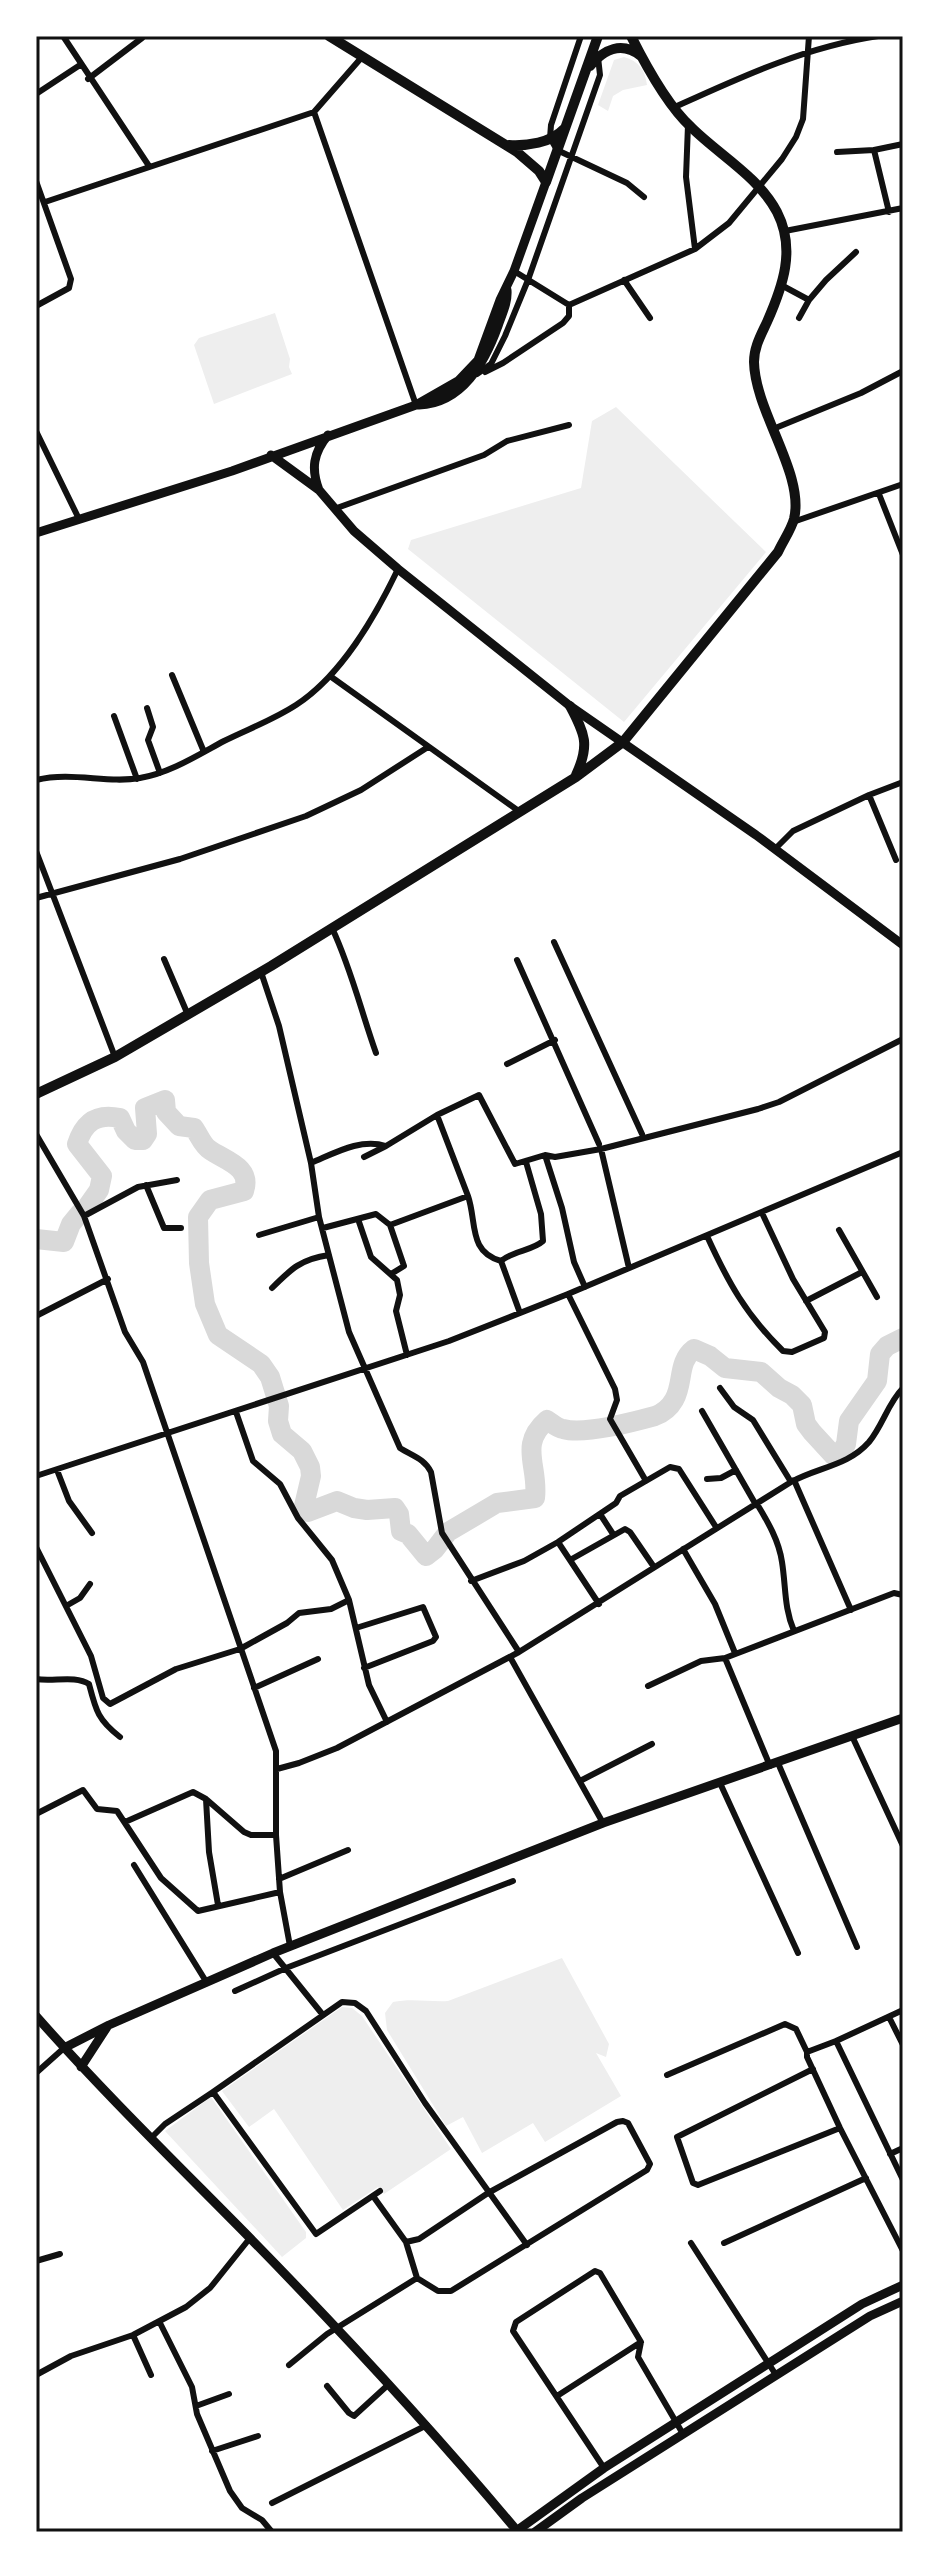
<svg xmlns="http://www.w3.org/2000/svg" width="939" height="2568" font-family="'IBM Plex Sans',sans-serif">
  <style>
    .green { fill: #eee }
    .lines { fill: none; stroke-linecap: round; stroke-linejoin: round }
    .river { stroke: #d9d9d9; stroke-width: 20 }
    .minor { stroke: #111; stroke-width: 6 }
    .secondary { stroke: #111; stroke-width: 9 }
    .primary { stroke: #111; stroke-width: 10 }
    .neatline { fill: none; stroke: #111; stroke-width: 3 }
  </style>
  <rect width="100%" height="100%" fill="#fff"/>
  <path class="green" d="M624 57C639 61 645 70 647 85L623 90 613 96 608 111 598 105 614 60Z
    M275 313 290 359 289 367 292 374 214 404 194 345 199 338Z
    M616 407 766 552 624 722 408 549 411 540 581 488 592 421Z
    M562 1958 609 2044 606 2057 596 2053 621 2096 545 2142 533 2123 482 2153 463 2117 446 2126 387 2030 385 2013 393 2002C411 1998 429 2002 448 2001Z
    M342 2007 352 2008 362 2016 451 2149 384 2194 378 2187 343 2210 274 2109 249 2127 222 2091Z
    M211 2097 306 2232V2238L282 2257 165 2131Z"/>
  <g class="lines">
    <path class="river" d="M87 1207 99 1190 102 1176 77 1144C84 1122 97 1113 120 1118L126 1131 135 1140H143L147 1134 145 1108 165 1100 166 1112 179 1126 194 1128C199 1135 203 1146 210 1150 226 1161 252 1167 244 1191L210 1200 198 1217 199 1263 205 1304 218 1335 261 1364 270 1377 279 1406 278 1421 282 1434 302 1451 310 1467 311 1476 303 1510 308 1512 337 1501 354 1508 367 1510 395 1508 399 1514 401 1531 408 1534 426 1556 435 1549 448 1532 497 1503 535 1498C539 1466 518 1445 547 1420 552 1423 557 1428 563 1429 585 1435 633 1422 655 1416 663 1413 670 1407 674 1400 684 1383 677 1362 694 1349L710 1356 725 1368 761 1372 779 1388 792 1395 802 1405 806 1424 812 1432 834 1456 842 1451 846 1444 849 1421 877 1381 880 1354 887 1346 903 1338
      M36 1239 64 1242 71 1224 80 1213"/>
    <path class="minor" d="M63 36 149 166
      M581 36 551 125 550 138 557 150 627 183 644 197
      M362 57 314 112 416 405
      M88 79 142 38
      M36 94 80 65
      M675 107C741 77 805 47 878 36
      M688 125 686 177 695 249
      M874 150 889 212
      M837 152 874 150 903 144
      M36 181 71 279 69 288 36 306
      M45 202 314 112
      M785 231 903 208
      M514 271 569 305 695 249 729 223 782 159 796 137 803 119 809 36
      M624 280 650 318
      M783 286 809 300 826 280 856 252
      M799 318 809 300
      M485 372 503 363 563 323 569 316V305
      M477 374 491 364 505 336 528 280 600 75 598 57
      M773 429 861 393 903 371
      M36 431 79 519
      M879 494 903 555
      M334 509 484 455 507 441 569 425
      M793 522 903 484
      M172 675 204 752
      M330 676 520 812
      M147 708 153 727 148 740 160 773
      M114 716 137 779
      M36 780C73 771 106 784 140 778 170 773 198 755 224 741 248 729 273 720 296 705 342 675 375 617 398 569
      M869 795 896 860
      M775 849 793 831 869 795 903 782
      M36 851 115 1057
      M36 898 180 859 306 816 361 790 428 747
      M332 928C351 968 361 1011 376 1053
      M554 942 642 1134
      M164 959 188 1015
      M517 960 599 1144
      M261 972 279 1026 311 1163 319 1217 349 1332 400 1448C412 1456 424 1458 431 1472L442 1533 519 1652
      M507 1064 555 1040
      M437 1115 468 1196
      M36 1134 84 1216 125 1332 143 1362 276 1751V1835L280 1892 290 1946
      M601 1149 629 1268
      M545 1155 562 1208 574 1262 585 1287
      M364 1157 386 1146
      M311 1163C335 1153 360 1138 386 1146L437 1115 479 1095 515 1164 545 1155 555 1157 601 1149 758 1109 779 1102 903 1039
      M146 1185 164 1228H181
      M84 1216 138 1187 177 1180
      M358 1219 371 1257 397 1280 400 1295 396 1311 407 1355
      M390 1225 404 1266 391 1274
      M323 1228 376 1214 390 1225 468 1196C477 1222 468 1252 501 1261L520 1313
      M839 1230 877 1297
      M259 1235 319 1217
      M707 1236C728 1282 746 1315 783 1351L792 1352 824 1338 825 1332 793 1279 762 1213
      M501 1261C514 1250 532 1251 543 1241L541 1214 526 1162
      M272 1288C291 1269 301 1259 329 1255
      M568 1294 615 1389 617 1400 610 1419 646 1481
      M806 1301 862 1272
      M36 1316 108 1279
      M720 1388 734 1407 753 1420 791 1482
      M702 1411 756 1505
      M57 1470 69 1501 92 1533
      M36 1476 449 1341 568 1294 903 1152
      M707 1479 721 1478 736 1470
      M794 1480 851 1610
      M757 1504C768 1522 779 1541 782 1562 786 1587 784 1608 794 1631
      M600 1514 613 1534
      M558 1542 599 1604
      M36 1547 91 1656 103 1698 110 1704 176 1669 240 1649 287 1623 299 1613 331 1609 349 1600 332 1560 298 1518 280 1484 253 1461 236 1412
      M683 1549 715 1604 735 1653
      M570 1560 625 1529 630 1532 654 1567
      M471 1581 524 1561 558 1542 616 1503 620 1496 670 1467 679 1469 716 1527
      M349 1600 369 1685 387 1722
      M66 1606 80 1598 90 1584
      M356 1628 423 1607 436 1637 433 1641 364 1668
      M510 1657 603 1823
      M725 1658 770 1766
      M36 1679C53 1682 75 1675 89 1684 96 1711 98 1720 120 1737
      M648 1686 701 1661 725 1658 894 1593 903 1595
      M254 1688 318 1659
      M852 1736 903 1846
      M778 1763 857 1947
      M277 1769 299 1763 337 1748 519 1652 791 1482C818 1467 848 1466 869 1442 883 1425 888 1403 903 1388
      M580 1781 652 1744
      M720 1783 798 1953
      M206 1799 244 1832 251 1835H276
      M36 1814 83 1790 97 1809 117 1811 161 1878 198 1911 280 1892
      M125 1822 193 1792 206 1799 209 1852 218 1905
      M134 1865 207 1983
      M279 1879 348 1850
      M273 1953 323 2015
      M235 1991 286 1968 513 1881
      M903 2010 836 2041 903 2180
      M889 2017 903 2045
      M836 2041 807 2052V2057L840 2128 903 2251
      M813 2069 677 2137 693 2183 698 2185 840 2128
      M36 2073 64 2048
      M667 2075 785 2024 796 2029 807 2052
      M623 2121 628 2123 650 2164 647 2170 451 2291H438L417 2278 406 2242 419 2239 488 2193 617 2122Z
      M151 2138 165 2124 213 2092
      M890 2154 903 2148
      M380 2191 316 2234 213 2092 342 2002 355 2003 366 2011 425 2103 527 2245
      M373 2196 406 2242
      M691 2243 776 2375
      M724 2243 866 2178
      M36 2261 60 2254
      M160 2323 192 2387 197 2414 230 2491 242 2508 262 2520 272 2532
      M133 2335 151 2375
      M289 2365 327 2334 417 2278
      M36 2375 71 2356 133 2335 186 2307 210 2288 250 2238
      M327 2386 349 2413 354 2416 389 2384
      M557 2396 641 2342
      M196 2406 229 2394
      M212 2451 258 2436
      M604 2468 513 2331 516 2322 595 2271 600 2273 641 2342 638 2357 683 2434
      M272 2503 427 2425"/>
    <path class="secondary" d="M419 405C463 403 485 362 498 326 502 314 508 303 507 290
      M271 455 319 490 354 531 398 569 570 706 756 835 903 945
      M319 490C311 469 313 453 328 435
      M36 533 232 471 416 405 458 381 478 360 500 300 514 271 546 182
      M36 2016C103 2092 176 2163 247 2235 341 2331 432 2429 518 2532
      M64 2048 109 2025 273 1953 603 1823 903 1718
      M81 2067 107 2027
      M515 2532 604 2468 862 2304 903 2285
      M535 2532 582 2498 870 2316 903 2301"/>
    <path class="primary" d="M329 36 517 152 539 171 546 182
      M590 66C604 49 622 41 641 56
      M509 145C527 146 551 143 564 129
      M546 182 598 36
      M570 706C585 734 590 745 576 775
      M36 1094 115 1057 271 966 576 777 623 742 778 552C783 541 791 530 794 519 805 474 755 412 754 362 754 347 761 335 767 322 783 286 796 249 777 212 758 176 719 155 691 127 668 106 645 64 631 36"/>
  </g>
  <rect width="939" height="2568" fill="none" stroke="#ffffff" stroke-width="76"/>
  <rect x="38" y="38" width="863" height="2492" class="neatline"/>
</svg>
